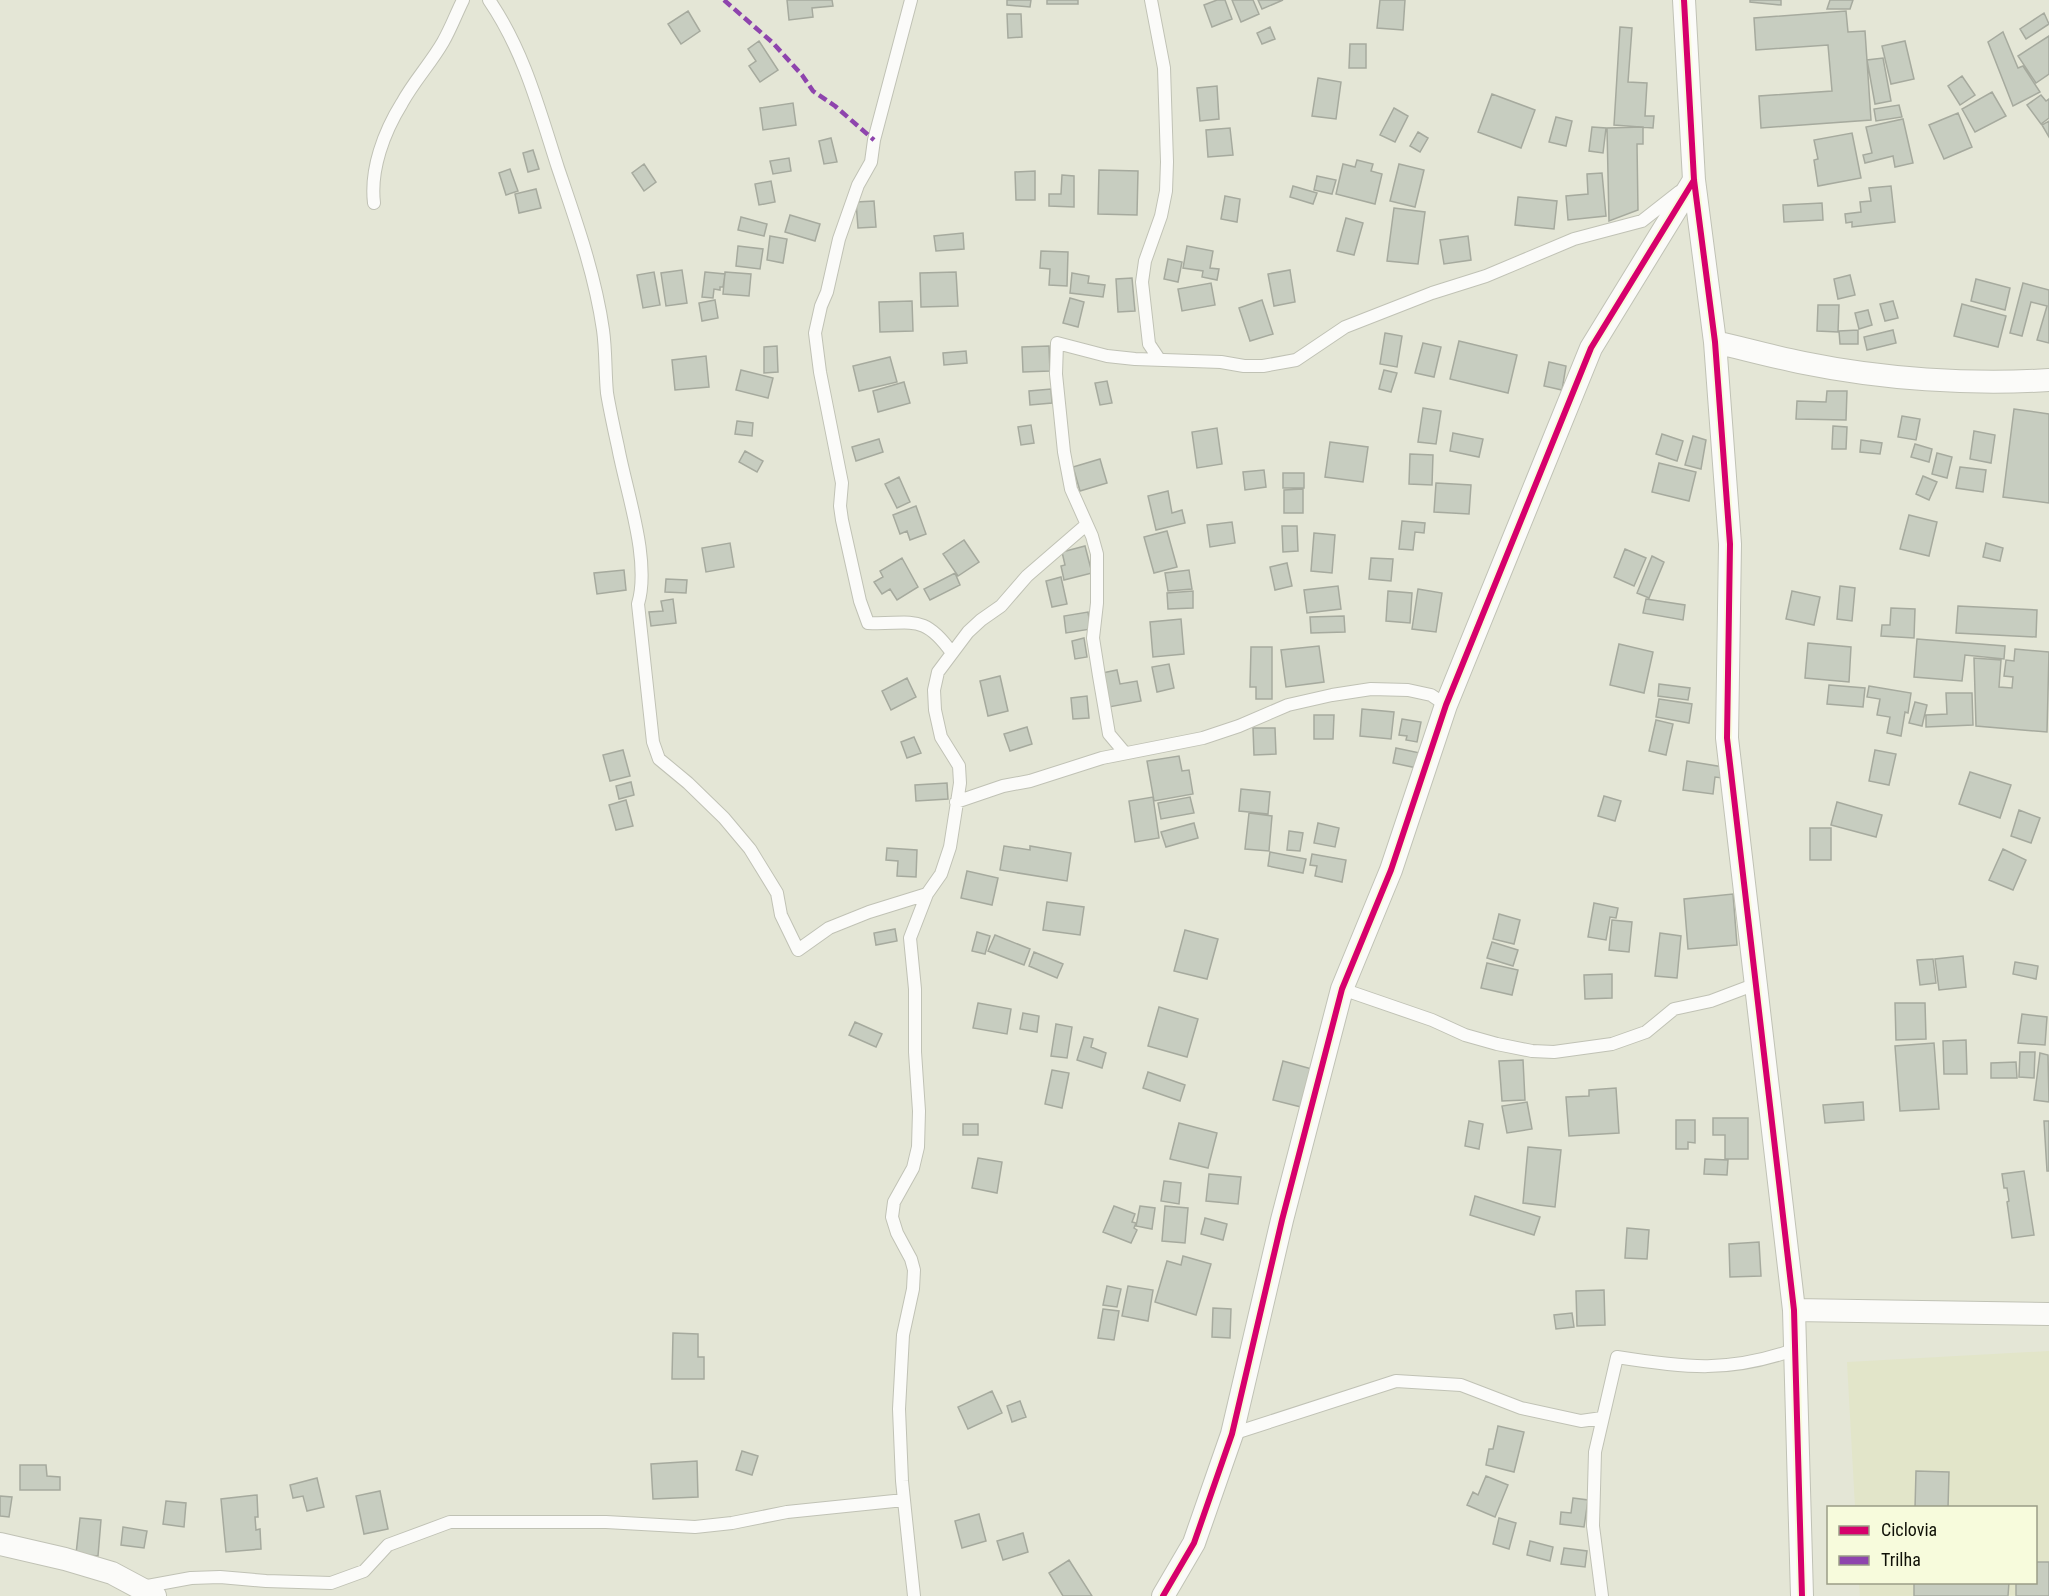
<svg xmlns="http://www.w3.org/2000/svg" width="2049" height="1596" font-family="'Roboto Condensed',sans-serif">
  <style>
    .built { fill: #e2e5c9 }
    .building { fill: #c7cdc0; stroke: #a6aa9e; stroke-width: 1.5 }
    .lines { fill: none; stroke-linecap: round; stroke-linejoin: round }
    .lane-casing { stroke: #c0c2b5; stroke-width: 14 }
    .street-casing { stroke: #c0c2b5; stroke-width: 24 }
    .lane { stroke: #fbfbf9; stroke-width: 12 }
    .street { stroke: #fbfbf9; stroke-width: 22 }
    .quiet { stroke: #8e44ad; stroke-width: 4.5; stroke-dasharray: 9 4.5; stroke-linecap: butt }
    .cycleway-casing { stroke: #f7fbdc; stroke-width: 10 }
    .cycleway { stroke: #d6006c; stroke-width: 6 }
  </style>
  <rect width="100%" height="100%" fill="#e4e6d6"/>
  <path class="built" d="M2049 1351V1596H1860L1859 1583 2036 1582V1508L1855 1507 1847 1362Z"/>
  <path class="building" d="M787 0H832L833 6 812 8 813 17 789 20Z
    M1007 0H1031L1030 7 1007 5Z
    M1047 0H1078V4H1047Z
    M1217 0H1225L1232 19 1212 27 1204 5Z
    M1232 0H1253L1259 14 1241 22Z
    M1258 0H1283L1262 9Z
    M1380 0H1405L1403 30 1377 28Z
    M1750 0H1781V5L1750 2Z
    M1830 0H1853L1850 9H1827Z
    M688 11 700 31 681 44 668 24Z
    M1846 11 1848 32 1865 31 1871 120 1761 128 1759 96 1832 91 1828 45 1756 50 1754 18Z
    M2044 13 2049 24 2026 39 2020 29Z
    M1007 14H1021L1022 37 1008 38Z
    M1270 27 1275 39 1262 44 1257 33Z
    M1620 27 1632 28 1628 82 1647 83 1645 116H1654L1653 128 1614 125Z
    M2003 32 2018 68 2023 66 2040 92 2013 106 1988 42Z
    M2049 36V74L2036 83 2018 56Z
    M759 41 778 70 760 82 749 66 756 61 748 49Z
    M1905 41 1914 79 1891 84 1882 46Z
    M1350 44H1366V68H1349Z
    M1883 58 1891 101 1875 104 1867 60Z
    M1962 76 1975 95 1960 105 1948 86Z
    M1318 78 1341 82 1336 119 1312 116Z
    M1217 86 1219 119 1200 121 1197 88Z
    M1992 92 2006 116 1975 132 1962 109Z
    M1492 94 1535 110 1521 148 1478 132Z
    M2041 95 2046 101 2049 99V118L2041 124 2027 105Z
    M793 103 796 125 763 130 760 108Z
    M1899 105 1902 117 1876 121 1874 109Z
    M1394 108 1408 116 1395 142 1380 135Z
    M1958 113 1972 147 1944 159 1929 125Z
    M1556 117 1572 121 1566 146 1549 142Z
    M1903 119 1913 163 1895 167 1893 156 1865 163 1863 155 1872 153 1866 127Z
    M2049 121V137L2042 125Z
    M1592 127 1606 128 1603 153 1589 151Z
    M1643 127V144H1637L1638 210 1609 221 1607 128Z
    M1230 128 1233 155 1208 157 1206 130Z
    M1418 132 1428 138 1420 152 1410 146Z
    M1852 133 1861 178 1818 186 1814 160 1818 159 1814 140Z
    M831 138 837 162 824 164 819 141Z
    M533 150 539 169 528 172 523 153Z
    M789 158 791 171 773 174 770 161Z
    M1357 160 1373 164 1371 171 1382 174 1375 204 1336 194 1343 164 1355 167Z
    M644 164 656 182 644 191 632 173Z
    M1399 164 1424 170 1415 207 1390 201Z
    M510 169 518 191 506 195 499 173Z
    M1099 170 1138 171 1137 215 1098 214Z
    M1035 171V200H1016L1015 172Z
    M1602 173 1606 216 1568 220 1566 196 1588 194 1587 174Z
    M1062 175 1074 176V207L1049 206V194H1061Z
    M1317 176 1336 180 1332 194 1314 190Z
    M771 181 775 202 759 205 755 184Z
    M1293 186 1317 193 1313 204 1290 197Z
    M1891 186 1895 222 1852 227V222L1846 223 1845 214 1861 212 1860 202 1871 201 1869 188Z
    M536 189 541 208 519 213 515 194Z
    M1225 196 1240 199 1237 222 1221 219Z
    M1518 197 1557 201 1554 229 1515 225Z
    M874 201 876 227 858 228 856 202Z
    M1822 203 1823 220 1784 222 1783 205Z
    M1394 208 1425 212 1418 264 1387 261Z
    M790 215 820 224 815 241 785 232Z
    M741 217 767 224 764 236 738 230Z
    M1346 218 1363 223 1354 255 1337 251Z
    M963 233 964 249 936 251 934 236Z
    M770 236 787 239 783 263 767 260Z
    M1468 236 1471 260 1444 264 1440 240Z
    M738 246 763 249 760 269 736 266Z
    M1187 246 1213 251 1210 268 1219 269 1217 280 1202 277 1203 271 1183 268Z
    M1041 251 1068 252 1067 286 1049 285 1050 269 1040 268Z
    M1168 259 1182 262 1178 282 1164 279Z
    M682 270 687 303 666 306 661 273Z
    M1290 270 1295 302 1274 306 1268 274Z
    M654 272 660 305 643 308 637 275Z
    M705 272 725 274 723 287H720V290L714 289 713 298 702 297Z
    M725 272 751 274 749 296 723 294Z
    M956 272 958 306 921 307 920 273Z
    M1072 273 1089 276 1088 283 1105 285 1103 297 1070 293Z
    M1850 275 1855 295 1838 299 1834 279Z
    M1132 278 1135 311 1118 312 1116 279Z
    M1976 279 2010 288 2005 310 1971 301Z
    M1211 283 1215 305 1182 311 1178 289Z
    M2023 283 2049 290V343L2037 340 2047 306 2031 302 2022 336 2010 333Z
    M1070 298 1084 302 1078 327 1063 323Z
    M715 300 718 318 702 321 699 303Z
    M1262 300 1273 334 1250 341 1239 308Z
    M912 301 913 331 880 332 879 302Z
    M1893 301 1898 318 1885 321 1880 304Z
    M1962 304 2006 316 1998 347 1954 336Z
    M1818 305H1839L1838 332 1817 331Z
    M1868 310 1872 325 1859 329 1855 313Z
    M1858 330V344H1840L1839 331Z
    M1893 330 1896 343 1867 350 1864 337Z
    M1385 333 1402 336 1397 367 1380 364Z
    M1459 341 1517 355 1508 393 1450 379Z
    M1423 343 1441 347 1434 377 1415 373Z
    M777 346 778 372 764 373V347Z
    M1049 346 1050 371 1023 372 1022 347Z
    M966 351 967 363 944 365 943 353Z
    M706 356 709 387 675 390 672 360Z
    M890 357 897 382 859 391 853 366Z
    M1549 362 1566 366 1562 390 1544 386Z
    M741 370 773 378 768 398 736 390Z
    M1384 370 1397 373 1391 392 1379 389Z
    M1107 381 1112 403 1100 405 1095 383Z
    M904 382 910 403 878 412 873 391Z
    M1051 389 1052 403 1030 405 1029 391Z
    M1827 391H1847L1846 420 1796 419 1797 401 1826 402Z
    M1423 408 1441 411 1436 444 1418 442Z
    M2014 409 2049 414V503L2003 497Z
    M1902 416 1920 419 1916 440 1898 437Z
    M737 421 753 423 752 436 735 434Z
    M1031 425 1034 443 1021 445 1018 427Z
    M1833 426 1847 427 1846 449H1832Z
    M1217 428 1222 464 1197 468 1192 432Z
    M1974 431 1995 435 1991 463 1970 459Z
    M1453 433 1483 439 1479 457 1450 451Z
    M1662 434 1683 441 1677 461 1656 454Z
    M1693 436 1706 440 1701 469 1685 465Z
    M879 439 883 452 856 461 852 447Z
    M1861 440 1882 443 1880 454 1860 452Z
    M1330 442 1368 447 1363 482 1325 477Z
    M1915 444 1932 449 1929 462 1911 457Z
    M745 451 763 461 757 472 739 462Z
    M1937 453 1952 457 1947 478 1932 474Z
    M1410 454 1433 455 1432 485 1409 484Z
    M1100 459 1107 483 1080 491 1073 467Z
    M1659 463 1696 472 1689 501 1652 492Z
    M1960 467 1986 470 1983 492 1956 488Z
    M1264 470 1266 487 1245 490 1243 472Z
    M1283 473H1304V488H1283Z
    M1923 476 1937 482 1929 500 1916 494Z
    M899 477 910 502 897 508 885 484Z
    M1436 483 1471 485 1469 514 1434 512Z
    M1303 489V513H1284V490Z
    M1168 491 1172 513 1182 510 1185 523 1156 530 1148 496Z
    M916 506 926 534 910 540 907 531 900 534 893 515Z
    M1909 515 1937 522 1929 556 1900 549Z
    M1402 521 1425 523 1424 533 1415 532 1413 550 1399 549Z
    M1232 522 1235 543 1210 547 1207 525Z
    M1282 526H1297L1298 551 1283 552Z
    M1167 531 1177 567 1154 573 1144 537Z
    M1314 533 1335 535 1332 573 1311 571Z
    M964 540 979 562 958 576 943 554Z
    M730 543 734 567 706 572 702 548Z
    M1986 543 2003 548 2000 561 1983 557Z
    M1085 546 1092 573 1064 580 1061 566 1065 565 1062 552Z
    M1625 549 1646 558 1634 586 1614 577Z
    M1652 556 1664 562 1649 598 1637 593Z
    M902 558 918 587 897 600 890 589 882 594 874 582 883 577 880 571Z
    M1371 558 1393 559 1391 581 1369 579Z
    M1287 563 1292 586 1275 590 1270 567Z
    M624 570 626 590 597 594 594 573Z
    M1189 570 1192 589 1168 591 1165 573Z
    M955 573 960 585 930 600 924 589Z
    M1061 577 1067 604 1052 607 1046 581Z
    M666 579 687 580 686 593 665 592Z
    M1338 586 1341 609 1307 613 1304 590Z
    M1840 586 1855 588 1852 621 1837 619Z
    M1418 589 1442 593 1436 632 1412 629Z
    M1193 591V608L1168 609 1167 593Z
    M1388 591 1412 593 1410 623 1386 621Z
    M1792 591 1820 597 1814 625 1786 619Z
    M673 599 676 623 651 626 649 612 663 611 661 601Z
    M1646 599 1685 605 1683 620 1643 613Z
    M1958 606 2037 610 2036 637 1956 633Z
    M1891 608 1915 609 1914 638 1881 636 1882 625H1890Z
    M1088 612 1091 629 1066 633 1064 616Z
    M1344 616 1345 632 1311 633 1310 617Z
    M1181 619 1184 654 1153 657 1150 622Z
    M1084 638 1087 657 1075 659 1072 641Z
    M1917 639 2005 646 2004 659 1965 655 1962 681 1914 677Z
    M1808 643 1851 647 1849 682 1805 678Z
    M1619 644 1653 652 1644 693 1610 685Z
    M1319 646 1324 682 1286 687 1281 650Z
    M1251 647H1272V699H1256V687H1250Z
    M2015 649 2049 652 2047 732 1976 726 1974 658 2001 660 1999 687 2012 688 2013 677 2004 676 2006 660 2014 661Z
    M1169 664 1174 688 1157 692 1152 667Z
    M1117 670 1120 684 1137 681 1141 701 1109 707 1102 673Z
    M1000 676 1008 711 988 716 980 681Z
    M907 678 916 697 891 710 882 691Z
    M1659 684 1690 688 1688 700 1658 696Z
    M1829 685 1865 688 1863 707 1827 704Z
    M1869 686 1911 693 1908 713 1905 712 1901 736 1887 733 1890 717 1877 715 1880 699 1867 697Z
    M1946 693H1972L1973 725 1926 727V715L1947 714Z
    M1087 696 1089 718 1073 719 1071 698Z
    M1659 699 1692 704 1689 723 1656 717Z
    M1915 702 1927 705 1922 726 1909 723Z
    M1362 709 1394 712 1391 739 1360 736Z
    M1314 715H1334L1333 739H1314Z
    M1402 719 1421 722 1417 742 1406 740 1407 736 1399 735Z
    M1656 720 1673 724 1666 755 1649 751Z
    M1027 727 1032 744 1010 751 1004 734Z
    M1253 728H1275L1276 754 1254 755Z
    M914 737 921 753 907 758 901 742Z
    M1396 748 1420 753 1417 768 1393 763Z
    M623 750 630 776 610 781 603 755Z
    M1875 750 1896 754 1889 785 1869 781Z
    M1179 756 1182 771 1189 770 1193 794 1154 801 1147 761Z
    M1687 761 1723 767 1722 778 1715 777 1713 794 1683 790Z
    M1970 772 2011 785 2000 818 1959 804Z
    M631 782 634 795 619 799 616 786Z
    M947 783 948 799 916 801 915 785Z
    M1241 789 1270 792 1268 814 1239 811Z
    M1604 796 1621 801 1615 821 1598 816Z
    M1153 797 1159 838 1135 842 1129 801Z
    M1190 797 1194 813 1161 819 1158 803Z
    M626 800 633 826 616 830 609 805Z
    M1837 802 1882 815 1876 837 1831 825Z
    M2019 810 2040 818 2031 843 2011 836Z
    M1249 813 1272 816 1269 851 1245 849Z
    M1194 823 1198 838 1166 847 1161 832Z
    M1318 823 1339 828 1335 847 1314 843Z
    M1810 828H1831V860H1810Z
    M1289 831 1303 833 1300 851 1287 850Z
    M1004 846 1030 850V846L1071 853 1067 881 1000 870Z
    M887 848 917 850 916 877 897 876 898 861 886 860Z
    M2003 849 2026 860 2013 890 1989 880Z
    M1270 852 1306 859 1303 873 1268 866Z
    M1312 854 1346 860 1342 882 1315 876 1317 866 1310 865Z
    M967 871 998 878 992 905 961 898Z
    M1733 894 1737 945 1688 949 1684 899Z
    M1047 902 1084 907 1080 935 1043 930Z
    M1594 903 1618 908 1616 918 1610 917 1606 940 1588 937Z
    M1499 914 1520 920 1514 944 1493 939Z
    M1612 920 1632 922 1629 952 1609 950Z
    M895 929 897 941 876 945 874 933Z
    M1185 930 1218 939 1207 979 1174 971Z
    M977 932 990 936 985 954 972 951Z
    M1660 933 1681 936 1677 978 1655 976Z
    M995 935 1030 949 1024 965 988 951Z
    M1492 942 1518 950 1513 966 1487 958Z
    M1034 952 1063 964 1057 978 1029 966Z
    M1963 956 1966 987 1939 990 1935 959Z
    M1933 959 1936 983 1920 985 1917 960Z
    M2015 962 2038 966 2036 979 2013 974Z
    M1487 963 1518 970 1512 995 1481 988Z
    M1612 974V998L1585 999 1584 975Z
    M978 1003 1011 1009 1007 1034 973 1028Z
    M1895 1003H1925L1926 1039 1896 1040Z
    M1159 1007 1198 1019 1187 1057 1148 1046Z
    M1023 1013 1039 1016 1037 1032 1020 1029Z
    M2022 1014 2047 1017 2045 1045 2018 1043Z
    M855 1022 882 1034 876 1047 849 1035Z
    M1056 1024 1072 1027 1067 1058 1051 1056Z
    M1084 1037 1093 1039 1091 1047 1106 1053 1102 1068 1077 1060Z
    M1966 1040 1967 1074H1944L1943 1041Z
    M1934 1043 1939 1109 1900 1111 1895 1046Z
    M2020 1052H2035L2034 1078 2019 1077Z
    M2040 1053 2048 1055 2049 1102 2034 1100Z
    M1523 1060 1525 1100 1502 1101 1499 1061Z
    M1283 1061 1319 1071 1309 1109 1273 1100Z
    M2016 1062 2017 1078H1991V1063Z
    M1052 1070 1069 1073 1062 1108 1045 1104Z
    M1148 1072 1185 1085 1180 1101 1143 1088Z
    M1616 1088 1619 1133 1569 1136 1566 1097 1589 1096V1090Z
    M1527 1102 1532 1129 1507 1133 1502 1106Z
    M1863 1102 1864 1120 1825 1123 1823 1105Z
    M1713 1118H1748V1159H1725V1135H1713Z
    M1676 1120H1695V1143L1688 1142V1149H1676Z
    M1469 1121 1483 1124 1479 1149 1465 1146Z
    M2044 1121H2049V1171H2047Z
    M1179 1123 1217 1133 1208 1168 1170 1159Z
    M963 1124H978V1135H963Z
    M1528 1147 1561 1150 1555 1207 1523 1203Z
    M978 1158 1002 1162 997 1193 972 1188Z
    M1705 1159 1728 1160 1727 1175 1704 1174Z
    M2024 1171 2034 1235 2012 1238 2007 1202 2009 1201 2007 1188H2004L2002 1174Z
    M1209 1174 1241 1177 1238 1204 1206 1201Z
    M1164 1181 1181 1183 1179 1204 1161 1201Z
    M1475 1196 1540 1217 1534 1235 1470 1215Z
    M1114 1206 1135 1214 1132 1222 1136 1223 1134 1228 1137 1230 1131 1243 1103 1232Z
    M1140 1206 1155 1208 1152 1229 1136 1226Z
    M1165 1206 1188 1208 1185 1243 1162 1241Z
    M1205 1218 1227 1224 1223 1240 1201 1234Z
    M1627 1228 1649 1230 1647 1259 1625 1258Z
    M1759 1242 1761 1276 1730 1277 1729 1244Z
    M1183 1256 1211 1264 1196 1315 1155 1302 1167 1261 1181 1265Z
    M1107 1286 1121 1289 1117 1307 1103 1305Z
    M1128 1286 1153 1290 1148 1321 1122 1316Z
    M1604 1290 1605 1325 1577 1326 1576 1291Z
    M1213 1308 1231 1309 1230 1338 1212 1337Z
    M1103 1309 1119 1311 1114 1340 1098 1338Z
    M1572 1313 1574 1327 1556 1329 1554 1315Z
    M673 1333 698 1334V1357H704V1379H672Z
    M992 1391 1002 1413 968 1429 958 1407Z
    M1020 1401 1026 1417 1012 1422 1007 1406Z
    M1498 1426 1524 1432 1514 1472 1486 1465 1489 1449H1493Z
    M742 1451 758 1456 752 1475 736 1470Z
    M697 1461 698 1497 653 1499 651 1464Z
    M20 1465H46L47 1476 60 1477V1490H20Z
    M1916 1471 1949 1472 1948 1508H1915Z
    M1486 1476 1508 1485 1495 1517 1467 1505 1473 1492 1478 1495Z
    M317 1478 324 1507 307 1511 303 1496 293 1498 290 1485Z
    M380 1491 388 1529 364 1534 356 1496Z
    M257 1495 258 1517H255L256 1530 260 1529 261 1549 226 1552 221 1499Z
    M0 1496 12 1497 9 1517 0 1516Z
    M1573 1498 1588 1500 1584 1527 1560 1524 1561 1512 1571 1513Z
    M166 1501 186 1503 184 1527 163 1524Z
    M979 1514 986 1541 962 1548 955 1521Z
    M80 1518 101 1520 98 1556 76 1554Z
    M1499 1518 1516 1523 1509 1549 1493 1544Z
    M123 1527 147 1531 144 1548 121 1545Z
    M1023 1533 1028 1552 1003 1560 997 1541Z
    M1530 1541 1553 1547 1550 1561 1527 1555Z
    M1564 1548 1587 1551 1585 1567 1561 1564Z
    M1069 1560 1092 1596H1063L1049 1573Z
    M2036 1562H2049V1596H2016V1582H2036Z
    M1914 1582H2009L2008 1596H1914Z"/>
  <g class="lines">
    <g class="lane-casing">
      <path id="lane" d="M489 0C524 51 539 109 558 168 576 221 595 274 603 330 606 351 605 372 607 393 610 411 614 429 618 447 626 491 651 560 638 604L653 742 659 759 688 783 724 818 750 849 777 893 781 915 798 950 829 928 869 912 927 894 941 874 950 847 960 783 959 766 941 737 935 710 934 690 938 672 968 632 981 620 1001 606 1027 576 1086 525
        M911 0 874 140 871 162 858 185 839 239 827 292 821 306 815 333 820 372 842 483 840 506 842 520 860 601 868 623C911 625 923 612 952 653
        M1151 0 1164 68 1167 162 1166 191 1161 216 1145 261 1142 282 1149 344 1159 359
        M374 203C370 169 384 132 402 103 414 81 431 63 443 42 451 28 456 14 463 0
        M1125 753 1109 734 1099 676 1093 638 1097 603V554L1092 536 1071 489 1064 452 1056 374 1057 343 1107 356 1135 359 1221 362 1244 366H1263L1296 360 1345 327 1432 293 1486 276 1574 239 1642 221 1679 192
        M956 802 1003 786 1030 781 1102 758 1203 738 1239 726 1288 705 1332 695 1371 689 1408 690 1431 695 1446 705
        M1342 989 1432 1020 1465 1035 1497 1044 1532 1051 1554 1052 1612 1044 1646 1032 1674 1009 1711 1001 1756 984
        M1232 1434 1396 1381 1461 1385 1521 1408 1581 1421 1602 1418
        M142 1587 191 1578 220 1577 266 1581 331 1583 364 1571 388 1545 450 1522H606L695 1527 732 1523 787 1512 904 1500
        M914 1596 902 1481 899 1409 903 1335 913 1289 914 1270 911 1259 897 1233 892 1217 894 1202 913 1168 918 1147 919 1111 915 1052V989L910 938 927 894
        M1602 1596 1593 1526 1595 1452 1617 1357C1686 1368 1730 1373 1796 1349"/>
    </g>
    <g class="street-casing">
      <path id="street" d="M1684 0 1694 180 1715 342 1730 544 1727 738 1794 1310 1802 1596
        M1715 342C1745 349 1774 357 1804 363 1882 379 1970 385 2049 380
        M1794 1310 2049 1314
        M0 1544 65 1559 112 1573 155 1596
        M1163 1596 1194 1543 1232 1434 1282 1220 1342 989 1391 870 1446 705 1591 348 1694 180"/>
    </g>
    <use href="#lane" class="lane"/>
    <use href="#street" class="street"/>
    <path class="quiet" d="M724 0 773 43 802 75 813 91 835 106 874 140"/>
    <g class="cycleway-casing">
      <path id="cycleway" d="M1684 0 1694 180 1715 342 1730 544 1727 738 1794 1310 1802 1596
        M1163 1596 1194 1543 1232 1434 1282 1220 1342 989 1391 870 1446 705 1591 348 1694 180"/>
    </g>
    <use href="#cycleway" class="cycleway"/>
  </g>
  <rect x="1827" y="1506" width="210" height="78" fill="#f7fbdc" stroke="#9b9d87" stroke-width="1.5"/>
  <rect x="1839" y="1526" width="30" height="9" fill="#d6006c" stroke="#9b9d87" stroke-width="1.5"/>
  <text x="1881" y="1536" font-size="18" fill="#101107">Ciclovia</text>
  <rect x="1839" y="1556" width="30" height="9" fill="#8e44ad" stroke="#9b9d87" stroke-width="1.5"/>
  <text x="1881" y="1566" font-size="18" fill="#101107">Trilha</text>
</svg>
